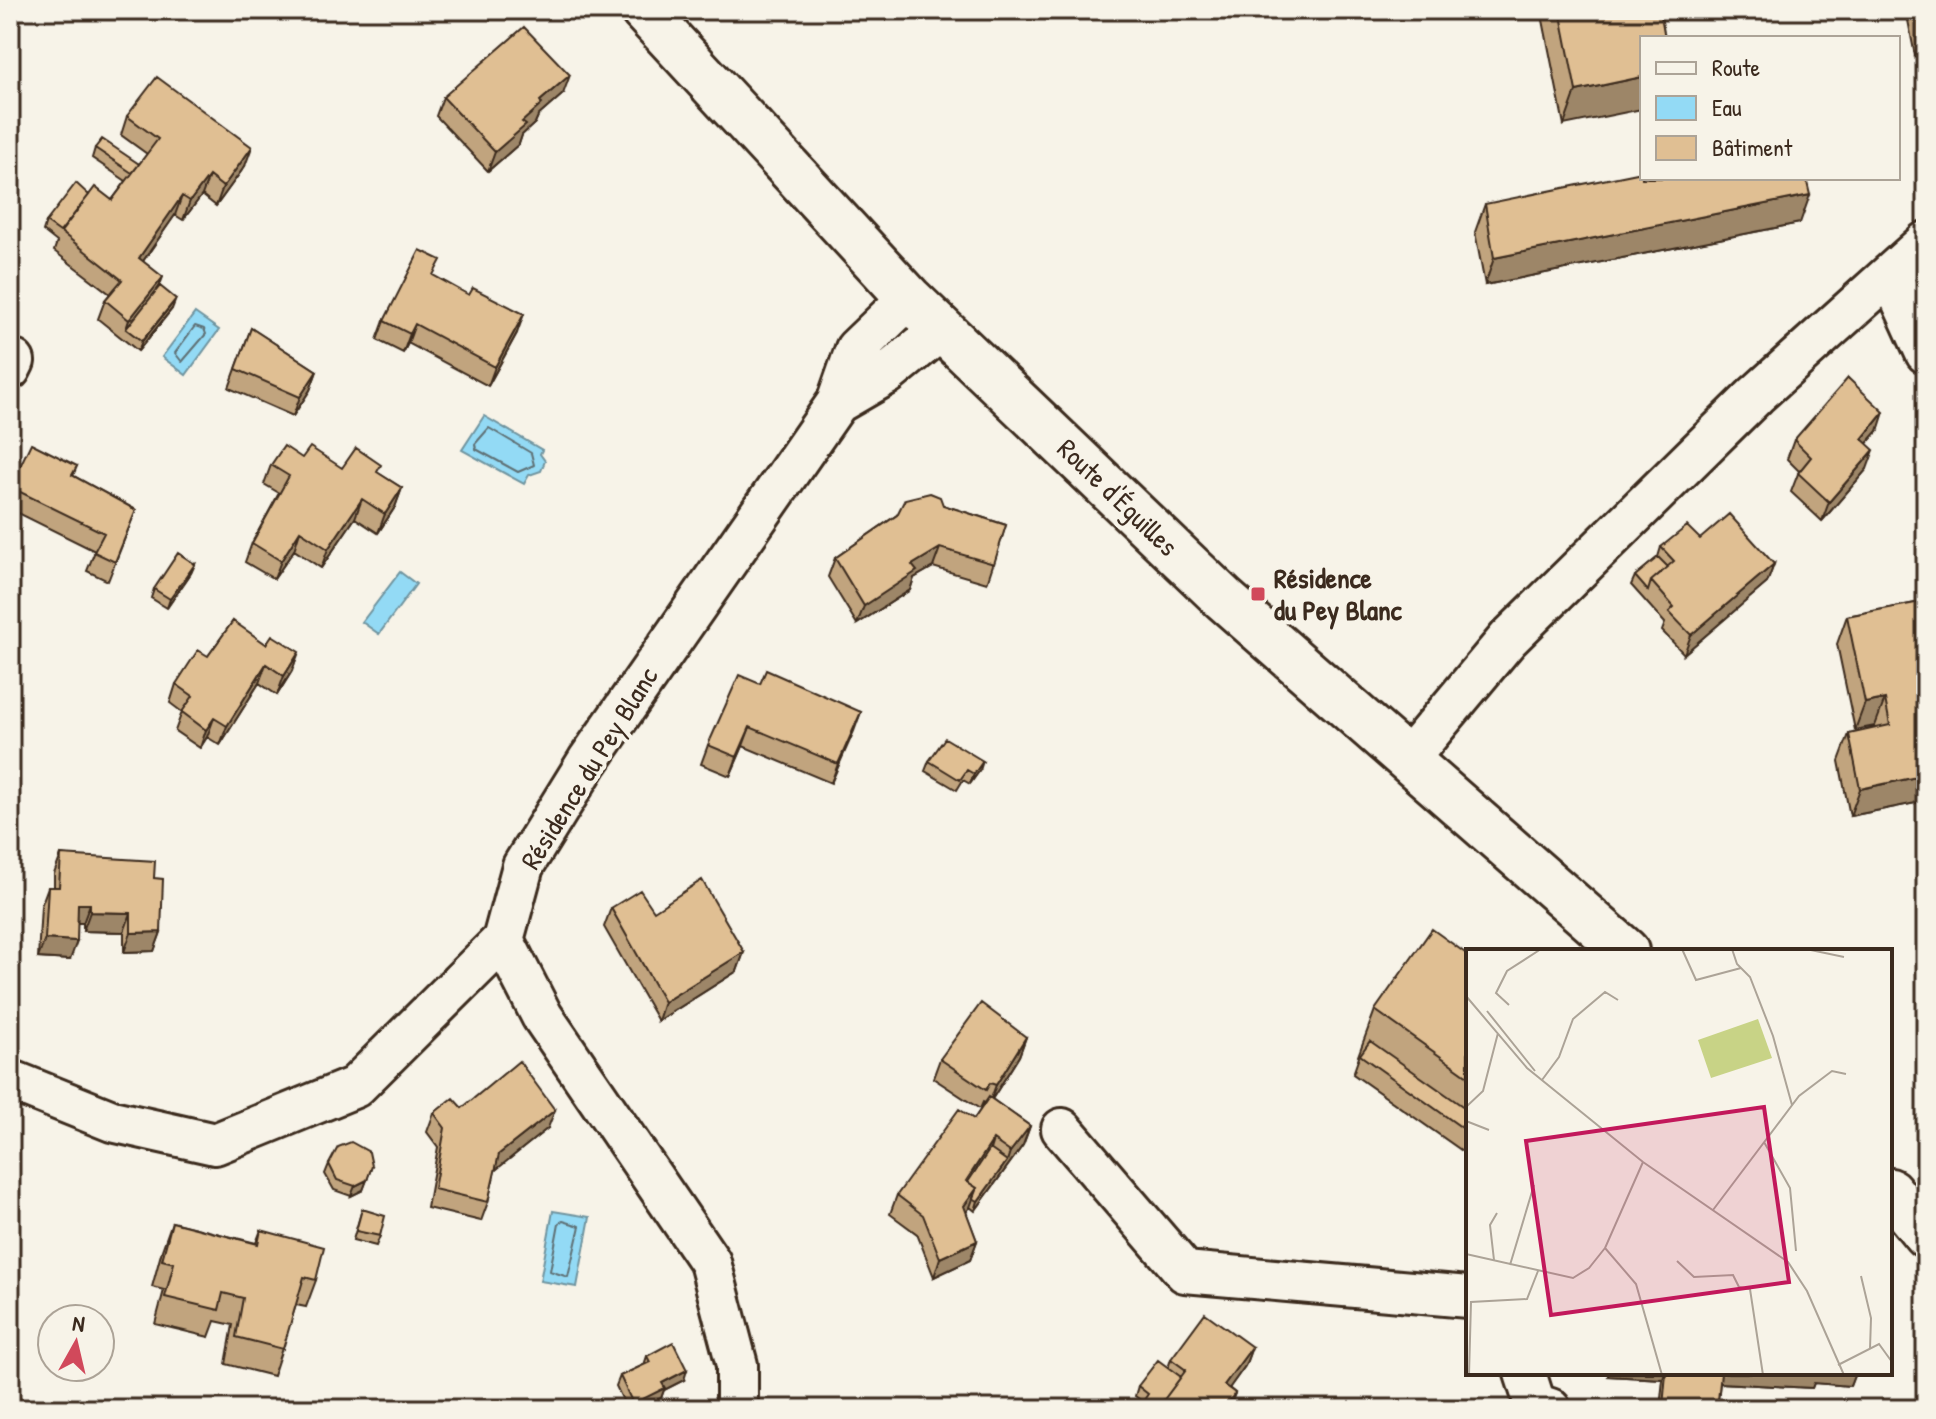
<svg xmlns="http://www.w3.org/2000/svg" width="1936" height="1419" font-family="'Patrick Hand',sans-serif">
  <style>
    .water { fill: #93daf5; stroke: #70949f; stroke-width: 2 }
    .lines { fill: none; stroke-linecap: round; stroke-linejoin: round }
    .shore { stroke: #5e7074; stroke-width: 2 }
    .minor-casing { stroke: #3b2a1e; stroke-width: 46 }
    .tertiary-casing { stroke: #3b2a1e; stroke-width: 50 }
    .minor { stroke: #f7f3e8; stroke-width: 40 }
    .tertiary { stroke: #f7f3e8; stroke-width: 44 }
    .wall { fill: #c1a47e; stroke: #3b2a1e; stroke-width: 2 }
    .shaded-wall { fill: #9d8667; stroke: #3b2a1e; stroke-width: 2 }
    .building { fill: #e0bf93; stroke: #3b2a1e; stroke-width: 2 }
    .poi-dot { fill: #d1495b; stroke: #f7f3e8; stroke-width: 3 }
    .labels { text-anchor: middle; stroke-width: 8; stroke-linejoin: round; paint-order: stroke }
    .street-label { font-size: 28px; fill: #3b2a1e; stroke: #f7f3e8 }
    .poi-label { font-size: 28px; font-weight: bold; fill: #3b2a1e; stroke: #f7f3e8; text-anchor: start }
    .inset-road { fill: none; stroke: #aca397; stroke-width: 2 }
    .view { fill: #c2185b; fill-opacity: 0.15; stroke: #c2185b; stroke-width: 4 }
    .inset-edge { fill: none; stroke: #3b2a1e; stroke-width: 4 }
  </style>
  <rect width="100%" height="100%" fill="#f7f3e8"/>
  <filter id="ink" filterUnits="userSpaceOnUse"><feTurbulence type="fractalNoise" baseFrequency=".0125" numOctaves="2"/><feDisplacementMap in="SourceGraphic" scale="16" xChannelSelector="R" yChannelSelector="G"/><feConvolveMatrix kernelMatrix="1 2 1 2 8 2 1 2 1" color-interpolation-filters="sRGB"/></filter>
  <g filter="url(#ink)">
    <path class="water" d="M195 313 219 330 186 375 162 357Z
      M484 416 542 450 540 454 545 461 541 471 529 475 524 484 462 450Z
      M400 572 416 584 379 634 362 622Z
      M553 1211 590 1217 577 1287 540 1281Z"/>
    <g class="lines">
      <path class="shore" d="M195 326 204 329 206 334 182 362 175 353Z
        M489 428 531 453 534 465 518 472 476 449 475 444Z
        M563 1221 580 1226 568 1277 550 1271 559 1223Z"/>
      <g class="minor-casing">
        <path id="minor" d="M1891 276 1926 353
          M10 369 14 361
          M837 403 887 374 942 329
          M1407 760 1508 639 1756 395 1926 242
          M10 1080 112 1121 215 1144 355 1087 503 940
          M1062 1129 1185 1272 1468 1297
          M1525 1373 1535 1404 1550 1409
          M737 1409V1365L710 1262 542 1016 503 940 523 866 588 761 837 403 856 349 909 298"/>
      </g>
      <g class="tertiary-casing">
        <path id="tertiary" d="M643 10 909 298 1224 599 1626 951
          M1890 1191 1926 1235"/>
      </g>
      <use href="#minor" class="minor"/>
      <use href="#tertiary" class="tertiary"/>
    </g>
    <path class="wall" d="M1541 10H1660L1564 125Z
      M1906 10H1926V53L1915 56Z
      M563 94 538 116 535 123 522 135 519 144 488 171 436 116 443 97Z
      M127 116 245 166 216 206 202 195 183 220 175 215 143 261 160 286 172 309 138 351 98 319 105 300 110 294 54 251 57 242 43 231 46 222 89 195 112 200 126 181 92 158 95 148 139 164 147 154 121 135Z
      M1485 204 1800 223 1485 285 1475 232Z
      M435 277 517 333 488 386 408 343 403 353 377 340 384 321Z
      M251 328 317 371 310 390 293 416 229 388Z
      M1878 431 1867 443V469L1822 521 1791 492 1799 471 1787 459 1794 440Z
      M302 458 342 468 378 473 402 488 395 507 378 533 355 518 321 568 294 550 274 579 245 562 252 543 279 493 264 484 271 465Z
      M77 466 73 476 136 510 108 581 87 571 95 551 10 509V485Z
      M943 505 1006 525 987 583 933 567 914 578 910 590 857 624 828 577 835 558 897 515Z
      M1700 539 1774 564 1767 583 1684 654 1662 631 1665 623 1631 585 1635 576 1658 557 1661 547Z
      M195 564 191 573 167 608 151 598 154 589Z
      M1926 601V801L1850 816 1839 761 1849 734 1875 728V726L1855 730 1837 644 1847 616Z
      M233 621 292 671 277 695 259 683 220 745 207 737 200 748 175 731 182 712 170 703 176 684 208 656Z
      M760 684 861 712 831 783 743 746 730 776 701 764 708 745Z
      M929 761 980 770 970 784 963 780 957 790 925 771Z
      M61 855 154 878 161 932 154 951 124 952V932L83 931V923H77L70 960 38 958 41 906 48 887H54V874Z
      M611 908 654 911 744 952 737 971 658 1021 604 927Z
      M1468 955V1155L1353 1074 1359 1057 1358 1056 1375 1010Z
      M1026 1037 1019 1056 992 1099 1030 1126 1023 1145 975 1211 970 1207 966 1212 977 1241 970 1260 934 1277 917 1234 890 1214 897 1195 974 1119 985 1103 983 1102 980 1109 933 1078 940 1059Z
      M462 1108 548 1128 495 1170 488 1202 481 1221 427 1208 438 1147 427 1132 434 1113Z
      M329 1164 372 1166 363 1190 351 1196 334 1190 325 1174Z
      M362 1209 380 1236 376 1246 353 1240Z
      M172 1222 256 1243 261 1230 316 1280 306 1307 296 1305 273 1376 226 1364 233 1325 215 1321 209 1337 155 1324 164 1290 152 1287 162 1250Z
      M1252 1347 1245 1366 1229 1388 1235 1393 1229 1409H1138L1143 1402 1135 1396 1138 1386 1168 1368 1171 1359Z
      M647 1356 684 1380 664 1390 661 1398 638 1409H627L616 1386 620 1376 644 1365Z
      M1608 1373H1855L1850 1386 1814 1383 1812 1388 1720 1383 1717 1409H1660L1663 1379 1608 1376Z"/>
    <path class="shaded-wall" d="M12 10H15L10 23V13Z
      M1925 28 1926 53 1915 56Z
      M16 63 18 64 14 73 10 80V70Z
      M570 75 563 94 538 116 535 123 522 135 519 144 488 171 495 152 540 101Z
      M1642 77V109L1564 125 1576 91Z
      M252 147 245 166 216 206 223 187Z
      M209 176 202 195 183 220 190 201Z
      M1810 195 1800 223 1485 285 1494 258Z
      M182 196 175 215 132 277 139 258Z
      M163 277 156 296 126 329 129 320Z
      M176 299 172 309 138 351 142 341Z
      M524 314 517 333 488 386 495 367Z
      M415 324 408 343 403 353 410 334Z
      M317 371 310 390 293 416 300 397Z
      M1884 412 1878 431 1855 457 1862 439Z
      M1874 450 1867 469 1822 521 1829 502Z
      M402 488 395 507 378 533 385 514Z
      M362 499 355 518 321 568 328 549Z
      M300 531 294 550 274 579 281 561Z
      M940 548 933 567 914 578 910 590 857 624 864 606 912 565Z
      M195 564 191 573 167 608 170 599Z
      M1774 564 1767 583 1684 654 1691 635Z
      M299 652 292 671 277 695 284 676Z
      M266 664 259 683 220 745 227 726Z
      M1926 665V691L1922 666Z
      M1885 699 1875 726 1855 730 1865 703Z
      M861 712 854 731 831 783 838 764Z
      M214 718 207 737 200 748 206 730Z
      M750 727 743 746 730 776 737 757Z
      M983 761 980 770 970 784 974 774Z
      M1926 775V801L1850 816 1860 789Z
      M78 904H90L83 923H71Z
      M90 912 131 913 124 932 83 931Z
      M161 932 154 951 124 952 131 933Z
      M45 939 77 941 70 960 38 958Z
      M744 952 737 971 658 1021 664 1002Z
      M1026 1037 1019 1056 989 1104 996 1085Z
      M555 1110 548 1128 492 1173 499 1154Z
      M1030 1126 1023 1145 975 1211 978 1201 1007 1161 1010 1152Z
      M993 1140 987 1159 964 1192 966 1181Z
      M367 1180 363 1190 351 1196 355 1186Z
      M977 1188 970 1207 957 1225 964 1206Z
      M977 1241 970 1260 934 1277 940 1258Z
      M1252 1347 1245 1366 1218 1404 1224 1385Z
      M687 1370 684 1380 664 1390 661 1398 638 1409H631L633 1404 662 1383Z
      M1609 1373H1665L1663 1379 1608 1376Z
      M1666 1373H1855L1850 1386 1814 1383 1812 1388 1666 1380Z
      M1235 1393 1229 1409H1224Z"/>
    <path class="building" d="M1560 10H1660L1665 38H1642V77L1576 91Z
      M1921 10H1926V28H1925Z
      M524 27 570 75 540 101 542 104 522 122 526 125 495 152 443 97Z
      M10 59 16 63 10 70Z
      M157 77 252 147 223 187 209 176 190 201 182 196 139 258 163 277 129 320 105 300 122 280 61 232 95 187 112 200 158 139 127 116Z
      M102 139 139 164 132 173 95 148Z
      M1642 172V178H1806L1810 195 1494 258 1485 204Z
      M76 183 89 195 60 232 46 222Z
      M420 250 441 260 433 275 469 295 473 288 524 314 495 367 415 324 410 334 384 321Z
      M160 286 176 299 142 341 126 329Z
      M251 328 317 371 300 397 236 369Z
      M1848 378 1884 412 1862 439 1874 450 1829 502 1798 473 1811 457 1794 440Z
      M31 443 77 466 72 475 136 510 115 562 94 552 104 533 10 487Z
      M284 446 302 458 310 447 342 468 356 448 381 465 377 472 402 488 385 514 362 499 328 549 300 531 281 561 252 543 289 476 271 465Z
      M930 493 940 497 943 505 1006 525 994 564 940 548 912 565 917 571 864 606 835 558 897 515 905 499Z
      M1729 514 1774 564 1691 635 1669 612 1674 607 1651 581 1674 561 1661 547 1687 526 1700 539Z
      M178 553 195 564 170 599 154 589Z
      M1658 557 1668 567 1651 581 1648 591 1635 576Z
      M1926 601V665L1922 666 1926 685V775L1860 789 1849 734 1890 725 1885 699 1865 703 1847 616Z
      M233 621 266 644 272 635 299 652 284 676 266 664 227 726 214 718 206 730 182 712 193 696 176 684 198 650 208 656Z
      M766 670 861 712 838 764 750 727 737 757 708 745 739 675 760 684Z
      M945 738 983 761 974 774 967 770 960 780 929 761Z
      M61 855 155 861 154 878 163 879 161 932 131 933V913L90 912V904H78L77 941 45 939 48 887H59Z
      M702 880 744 952 664 1002 611 908 640 890 654 911Z
      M1432 929 1468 955V1076L1375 1010Z
      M981 1003 1026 1037 996 1085 990 1083 986 1090 940 1059Z
      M1370 1041 1468 1110V1132L1360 1055Z
      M519 1061 555 1110 499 1154 488 1202 434 1189 445 1128 434 1113 453 1098 462 1108Z
      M989 1097 1030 1126 1010 1152 993 1140 966 1181 977 1188 964 1206 977 1241 940 1258 923 1215 897 1195 959 1109 974 1119Z
      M351 1142 369 1152 372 1166 367 1180 355 1186 337 1180 329 1164 338 1147Z
      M990 1149 1007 1161 978 1201 973 1198 977 1188 968 1182Z
      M362 1209 385 1216 380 1236 356 1231Z
      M172 1222 258 1244 261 1230 324 1247 316 1280 304 1277 283 1349 236 1337 243 1298 223 1293 219 1310 165 1297 174 1263 162 1260Z
      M1205 1313 1252 1347 1224 1385 1235 1393 1224 1409H1157L1186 1370 1171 1359Z
      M673 1342 687 1370 662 1383 665 1388 633 1404 620 1376 650 1362 647 1356Z
      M1158 1360 1181 1377 1157 1409H1138L1148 1394 1138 1386Z
      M1666 1373H1721L1717 1409 1663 1407Z
      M923 1402 928 1409H910Z"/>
  </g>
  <rect class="poi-dot" x="1250" y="586" width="16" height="16" rx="4"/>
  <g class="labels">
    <g class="street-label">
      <text transform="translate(1118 497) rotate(44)" y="10">Route d'Éguilles</text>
      <text transform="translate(589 768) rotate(-58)" y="10">Résidence du Pey Blanc</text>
    </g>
    <g class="poi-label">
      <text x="1274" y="588">Résidence<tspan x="1274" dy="32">du Pey Blanc</tspan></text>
    </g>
  </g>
  <g transform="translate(1466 949)">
    <rect width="426" height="426" fill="#f7f3e8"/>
    <path d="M292 70 306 109 245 129 232 91Z" fill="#c8d386"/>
    <path class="inset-road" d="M216 0 230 31 275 19M266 0 271 15 284 28 307 87 326 156M340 0 378 8M0 47 61 119 177 213 322 313 341 342 378 426M43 56 30 44 41 22 75 0M21 62 69 122M76 131 93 108 107 70 139 43 152 51M0 158 17 142 32 84M0 172 23 181M298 193 324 239 330 302M177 213 139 299 170 335 196 426M247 261 333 147 366 122 380 125M0 305 107 329 123 319 139 299M28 311 24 276 31 264M211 312 228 328 267 326 273 338 284 340 297 426M44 316 68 236M395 327 405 369 404 400M372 416 413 395 426 413M3 426 5 353 61 350 72 322"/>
    <path class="view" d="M298 158 323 333 85 366 60 192Z"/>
    <rect width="426" height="426" class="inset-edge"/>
  </g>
  <rect width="1936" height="1419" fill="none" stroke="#f7f3e8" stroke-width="40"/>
  <rect x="20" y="20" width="1896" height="1379" fill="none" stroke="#3b2a1e" stroke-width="3" filter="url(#ink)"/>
  <rect x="1640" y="36" width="260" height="144" fill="#f7f3e8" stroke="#aca397" stroke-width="2"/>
  <rect x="1656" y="62" width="40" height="12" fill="#f7f3e8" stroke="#aca397" stroke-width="2"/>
  <text x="1712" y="76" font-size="24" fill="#3b2a1e">Route</text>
  <rect x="1656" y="96" width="40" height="24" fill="#93daf5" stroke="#aca397" stroke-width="2"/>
  <text x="1712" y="116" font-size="24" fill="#3b2a1e">Eau</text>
  <rect x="1656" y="136" width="40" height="24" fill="#e0bf93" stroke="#aca397" stroke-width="2"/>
  <text x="1712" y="156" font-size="24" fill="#3b2a1e">Bâtiment</text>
  <g transform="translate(76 1343) rotate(8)"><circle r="38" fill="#f7f3e8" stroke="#aca397" stroke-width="2"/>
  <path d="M0-6L14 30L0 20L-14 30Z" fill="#d1495b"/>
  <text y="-12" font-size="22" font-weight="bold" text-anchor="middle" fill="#3b2a1e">N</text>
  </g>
</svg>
